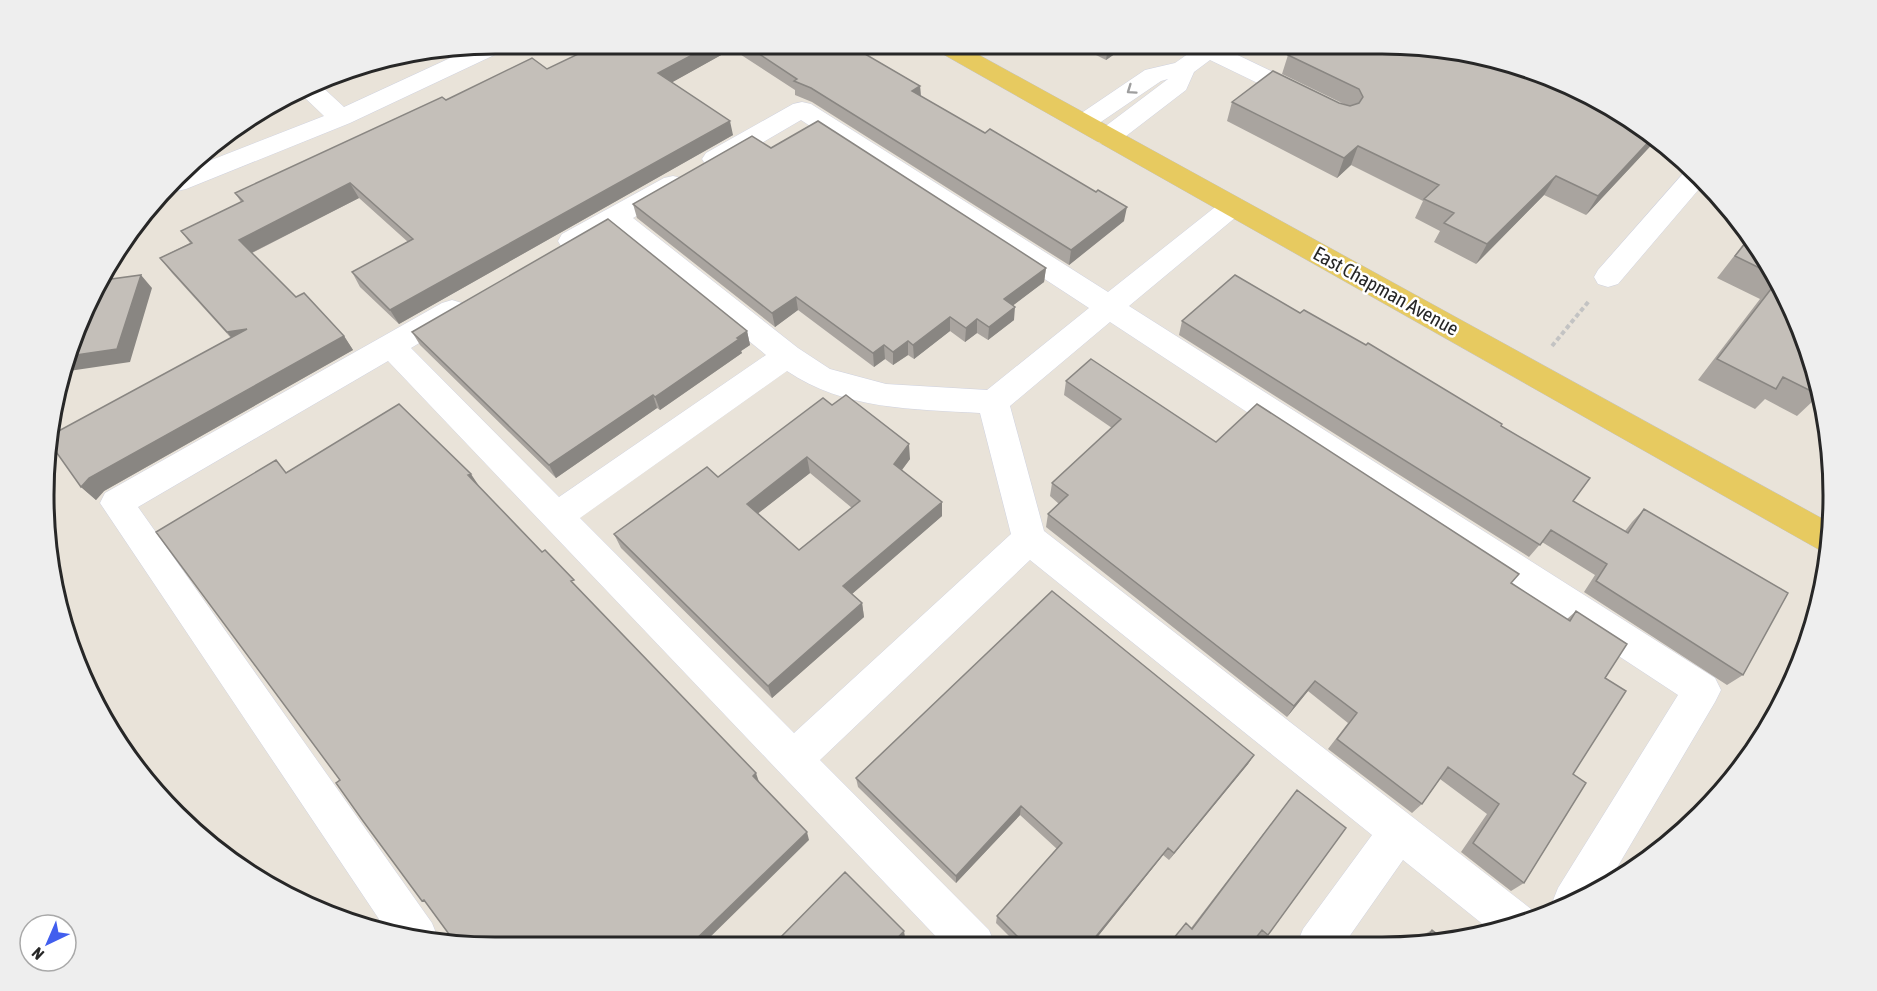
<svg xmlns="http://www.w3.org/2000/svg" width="1877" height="991" font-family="'Asap Condensed',sans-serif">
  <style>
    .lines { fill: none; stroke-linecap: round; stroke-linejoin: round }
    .minor-casing { stroke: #cfd2e0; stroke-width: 1 }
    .major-casing { stroke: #c3c3c3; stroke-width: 1 }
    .path { stroke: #c3c3c3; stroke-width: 4; stroke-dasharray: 4.5 3; stroke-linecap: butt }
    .minor { fill: #fff; fill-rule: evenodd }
    .major { fill: #e7ca60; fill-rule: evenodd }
    .wall { fill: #a9a49f; fill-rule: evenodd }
    .shaded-wall { fill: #898682 }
    .building { fill: #c4bfb9; stroke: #898682; stroke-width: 1.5; fill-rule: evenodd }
    .oneway { stroke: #9e9e9e }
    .labels { text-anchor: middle; stroke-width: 5; stroke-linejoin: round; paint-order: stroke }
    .street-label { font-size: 20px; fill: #272727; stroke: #fff }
    .rim { fill: none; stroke: #272727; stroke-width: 3 }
  </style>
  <rect width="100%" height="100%" fill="#e9e3d9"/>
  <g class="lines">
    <g class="minor-casing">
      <path id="minor" d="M496 44H511L507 49 350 123 186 189 177 191 171 190 191 168 324 116 301 94 319 84 344 107 474 47Z
        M1202 44H1228L1225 49 1313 91 1316 96 1313 101 1304 103 1295 101 1210 60 1194 72 1186 90 1117 143 1108 145 1099 143 1095 137 1099 131 1168 79 1161 81 1092 128 1083 131 1074 128 1071 123 1074 118 1145 70 1175 63Z
        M802 102 811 104 1108 292 1224 200 1233 197 1242 200 1246 206 1242 212 1129 306 1715 678 1721 690 1715 702 1609 881 1556 912 1552 903 1558 888 1678 695 1110 322 1010 406 1044 531 1531 909 1535 918 1490 930 1403 860 1344 944H1297L1303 929 1372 835 1030 560 820 760 989 930 995 945H944L388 361 138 507 432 923 438 938 437 942 389 934 100 503 105 493 442 303 452 300 462 303 466 310 462 317 411 348 559 497 766 355 613 230C597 239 581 253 562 248L558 241 562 234 664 178 673 176 682 178 686 184 682 190 633 218 798 348 830 369 886 384 987 390 1089 308 801 120 724 165 715 167 706 165 702 159 706 153 793 104ZM787 371C844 410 914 409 980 413L1011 534 794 733 580 518Z
        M1688 168 1705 182 1618 284 1608 287 1598 284 1594 277 1598 270Z"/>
    </g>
    <g class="major-casing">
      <path id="major" d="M930 44H959L1832 524 1828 553 1818 549 934 49Z"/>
    </g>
    <path class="path" d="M1552 346 1589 301"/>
    <use href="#minor" class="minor"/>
    <use href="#major" class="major"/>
  </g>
  <path class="wall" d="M599 44H848L920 86 921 96 1124 221 1069 265 812 102 795 95V90L732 49 672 82 733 135 399 324 360 287 352 272 408 242 359 198 252 253 296 297 344 336 353 350 104 491 96 500 81 487 231 338 172 273 160 258 190 243 181 231 241 202 235 193 446 100 547 69Z
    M1074 44H1129L1106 60Z
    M1288 55 1582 90 1658 138 1586 215 1544 195 1476 264 1434 242 1440 231 1415 218 1423 201 1351 165 1337 178 1227 121 1232 102 1344 104 1282 74Z
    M771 148 1046 268 1044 282 1013 305 1014 320 988 340 977 333 965 342 950 331 914 359 908 355 893 365 885 359 874 367 798 310 775 327 637 218 633 204Z
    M1747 233 1773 270 1810 351 1822 403 1814 400 1797 416 1765 399 1755 409 1698 380 1760 299 1717 278 1745 242 1741 240Z
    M1300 313 1501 427 1573 501 1625 531 1632 522 1644 509 1743 675 1727 685 1584 592 1595 575 1542 542 1529 557 1179 335 1182 321Z
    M747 331 750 345 741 351 742 353 660 410 657 408 556 478 420 345 412 332Z
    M1066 381 1216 442 1511 583 1567 619 1576 611 1605 678 1573 774 1524 883 1511 891 1461 852 1487 814 1440 779 1422 804 1412 813 1328 749 1348 723 1308 691 1287 717 1046 527 1048 514 1059 504 1050 496 1052 483 1112 428 1064 395Z
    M832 405 910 459 902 470 942 516 852 594 862 603 864 617 772 698 621 548 614 534 718 477ZM810 473 852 508 799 550 758 513Z
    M1254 755 1248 764 1169 860 1163 855 1091 945H1018L996 923 997 916 1057 849 1020 815 956 883 858 787 856 778Z
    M1290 799 1268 935 1261 941 1257 937 1191 928Z
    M1432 930 1441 944H1416L1421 936Z"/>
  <path class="shaded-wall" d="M713 44H731L732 49 662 88 658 73Z
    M1112 44H1129L1106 60 1108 47Z
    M920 86 921 100 912 91Z
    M730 121 733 135 399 324 390 310Z
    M1654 136 1658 138 1586 215 1598 196Z
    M1358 146 1351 165 1337 178 1344 158Z
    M1556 176 1544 195 1476 264 1487 244Z
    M350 183 359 198 249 254 239 240Z
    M1127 207 1124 221 1069 265 1071 250Z
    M1046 268 1044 282 1003 313 1004 299Z
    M141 275 152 288 130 362 62 372 69 356Z
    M796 297 798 310 775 327 772 313Z
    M1015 307 1014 320 988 340 989 327Z
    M950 317V331L914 359 913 345Z
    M977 319V333L965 342 966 328Z
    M247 329 238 346 227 332Z
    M747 331 750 345 741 351 742 353 660 410 655 397Z
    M344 336 353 350 104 491 96 500 81 487 89 478Z
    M908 341V355L893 365V352Z
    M884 345 885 359 874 367 873 353Z
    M653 395 657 408 556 478 549 465Z
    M909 444 910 459 895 479 894 464Z
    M807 457 810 473 751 519 747 504Z
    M471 474 479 486 468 475Z
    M942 502V516L845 600 843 586Z
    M862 603 864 617 772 698 768 686Z
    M1315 681 1308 691 1287 717 1294 706Z
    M1254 755 1248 764 1169 860 1174 853Z
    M756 773 759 782 753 776Z
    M1021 806 1020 815 956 883V876Z
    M807 832 809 840 701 946H689Z
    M1168 848 1163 855 1091 945H1089Z
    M904 931 905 937 898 945H891Z"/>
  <path class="building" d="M599 44H713L658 73 730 121 390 310 352 272 413 239 350 183 239 240 296 297 304 293 344 336 89 478 81 487 52 446 53 434 247 329 227 332 160 258 192 243 181 231 243 201 235 193 442 97 446 100 532 58 547 69Z
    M744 44H848L920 86 912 91 985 133 990 129 1096 192 1098 190 1127 207 1071 250 811 88 794 81 797 79Z
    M1102 44H1112L1108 47Z
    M1302 44H1411L1499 59 1582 90 1654 136 1598 196 1556 176 1487 244 1444 223 1454 213 1424 199 1439 185 1358 146 1344 158 1232 102 1273 71 1339 103 1350 106 1359 103 1363 97 1359 89 1288 55Z
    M818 121 1046 268 1004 299 1015 307 989 327 977 319 966 328 950 317 913 345 908 341 893 352 884 345 873 353 796 297 772 313 633 204 752 136 771 148Z
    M608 219 747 331 737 338 739 339 655 397 653 395 549 465 412 332Z
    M1750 237 1773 270 1776 276 1735 256Z
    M141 275 117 349 69 356 104 280Z
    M1235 275 1300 313 1304 310 1366 345 1368 343 1502 424 1501 426 1590 478 1573 501 1628 533 1644 509 1788 593 1743 675 1596 581 1607 564 1551 530 1540 545 1182 321Z
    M1778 280 1810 351 1820 394 1819 395 1783 377 1776 389 1717 359Z
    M1091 359 1216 442 1257 404 1519 574 1511 583 1570 621 1576 611 1627 644 1605 678 1626 691 1573 774 1586 783 1524 883 1473 843 1499 804 1448 767 1422 804 1337 739 1357 713 1315 681 1294 706 1048 514 1068 495 1052 483 1121 419 1066 381Z
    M846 395 909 444 894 464 942 502 843 586 862 603 768 686 614 534 707 467 718 477 823 398 832 405ZM807 457 860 501 799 550 747 504Z
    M399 404 471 474 468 475 542 552 545 550 574 580 571 581 756 773 753 776 807 832 689 946 466 947 457 945 424 900 422 901 363 821 336 783 340 780 156 532 276 460 286 473Z
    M1052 591 1254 755 1174 853 1168 848 1089 945H1026L997 916 1062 843 1021 806 956 876 856 778Z
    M1297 790 1346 828 1268 935 1262 930 1251 944H1169L1186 923 1192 929Z
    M845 872 904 931 891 945 772 946Z
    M1432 930 1447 942 1441 944H1423Z"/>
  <defs><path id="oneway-chevron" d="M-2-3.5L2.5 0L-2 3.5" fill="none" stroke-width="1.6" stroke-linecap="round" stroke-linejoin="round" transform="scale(1.5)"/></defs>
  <use class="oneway" href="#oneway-chevron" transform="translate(1131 90) rotate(145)"/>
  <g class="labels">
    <g class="street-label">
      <text transform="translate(1386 291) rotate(29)" y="7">East Chapman Avenue</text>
    </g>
  </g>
  <path d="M0 0H1877V991H0ZM495 54H1382A441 441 0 0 1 1823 495V496A441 441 0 0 1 1382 937H495A441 441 0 0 1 54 496V495A441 441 0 0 1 495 54Z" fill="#eee" fill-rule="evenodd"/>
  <path class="rim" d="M495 54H1382A441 441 0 0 1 1823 495V496A441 441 0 0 1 1382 937H495A441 441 0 0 1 54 496V495A441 441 0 0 1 495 54Z"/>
  <g transform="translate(48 943) rotate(224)"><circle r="28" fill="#ffffff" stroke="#a9a9a9" stroke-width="1.5"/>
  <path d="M0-4.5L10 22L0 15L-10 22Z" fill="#415eee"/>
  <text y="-9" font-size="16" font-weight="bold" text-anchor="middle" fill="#272727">N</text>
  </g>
</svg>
